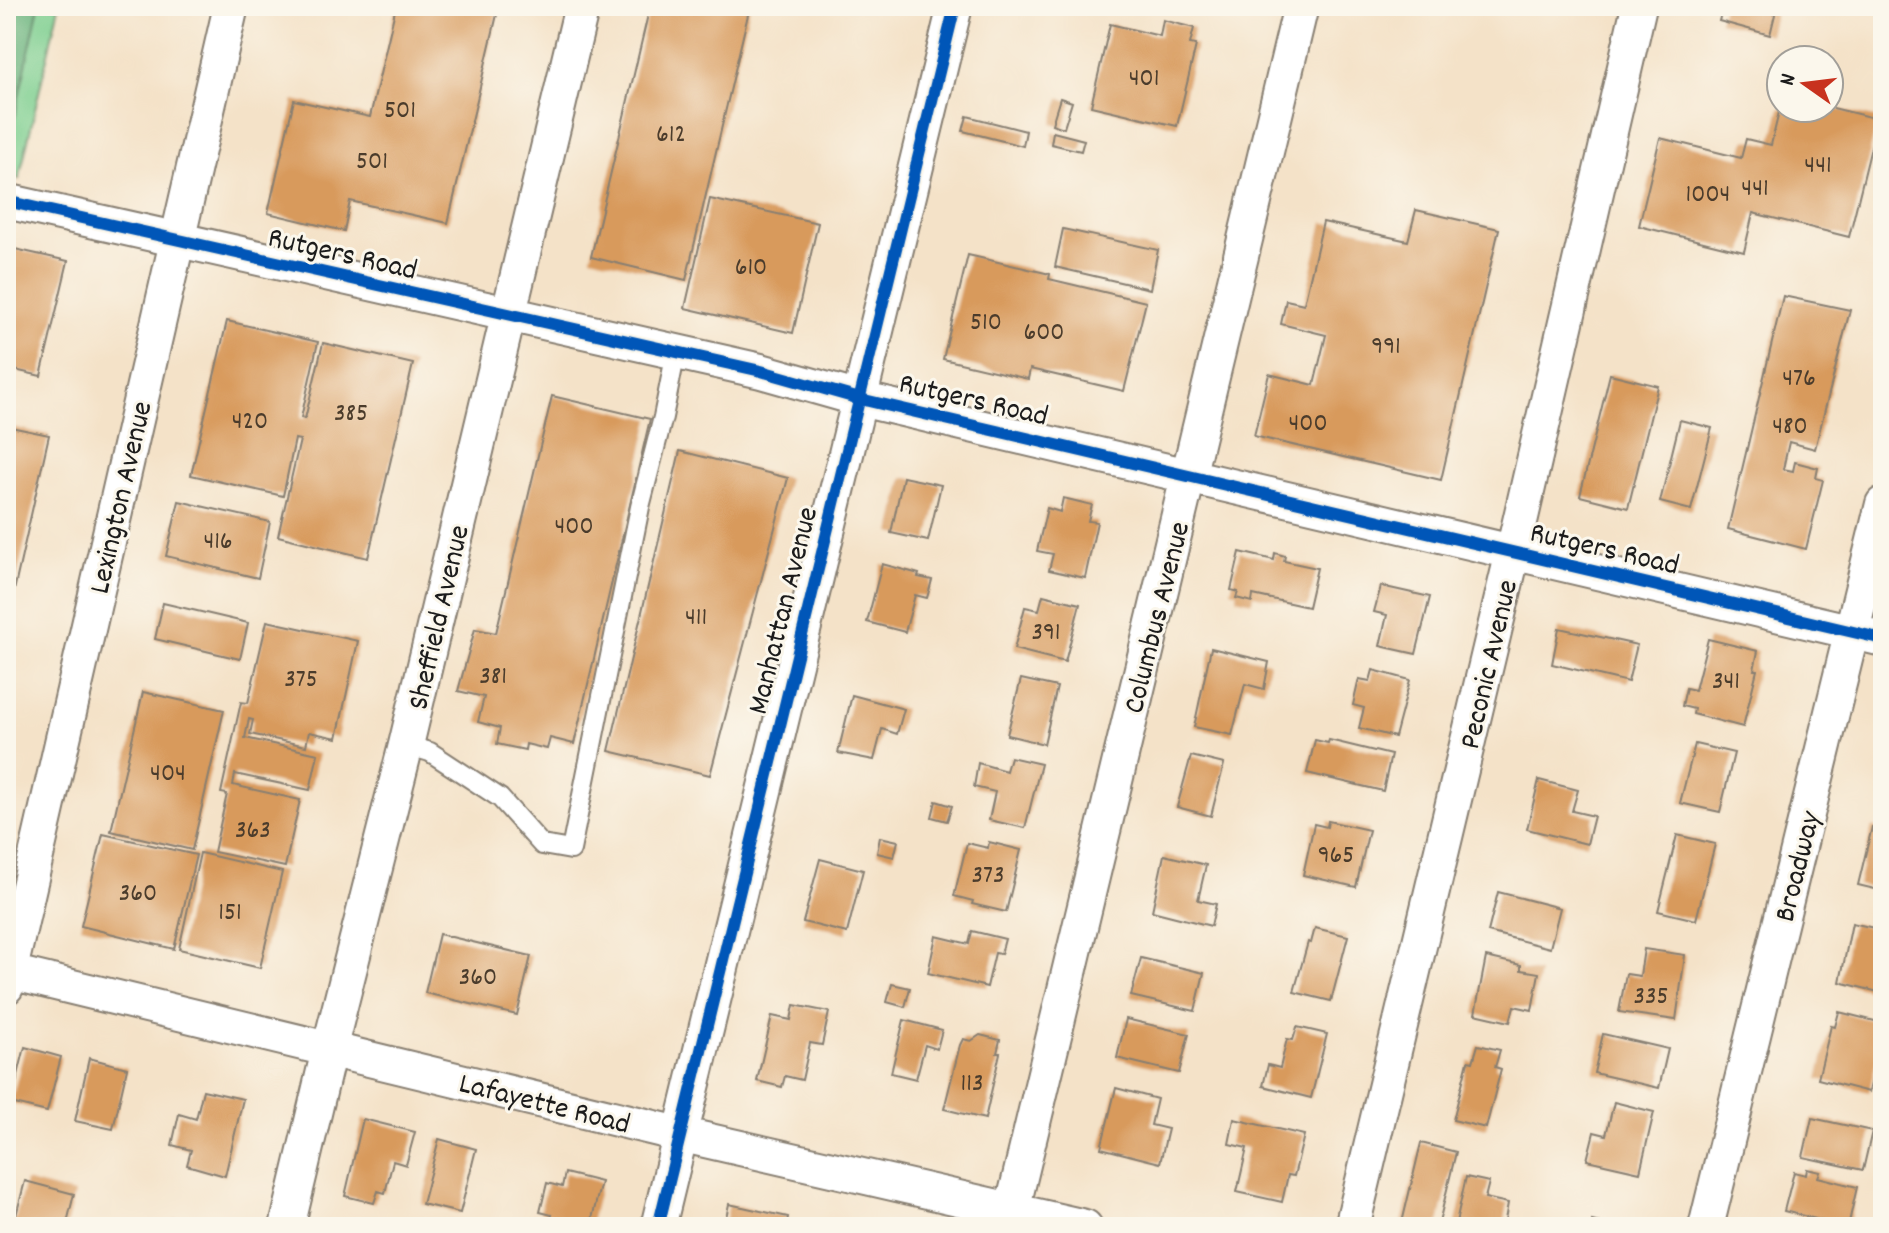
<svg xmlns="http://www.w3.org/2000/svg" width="1889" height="1233" font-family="Dekko,sans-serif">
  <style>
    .green { fill: #7ecf90; stroke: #4d7656; stroke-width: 2 }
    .forest { fill: #66b27a; stroke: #41674b; stroke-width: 2 }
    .building { fill: #d89a5c }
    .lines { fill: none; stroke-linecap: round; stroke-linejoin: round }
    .service-casing { stroke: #887f72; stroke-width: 22 }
    .minor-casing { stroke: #887f72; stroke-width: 38 }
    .service { stroke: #fff; stroke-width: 18 }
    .minor { stroke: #fff; stroke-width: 34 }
    .cycleway-casing { stroke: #fbf7ec; stroke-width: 17 }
    .cycleway { stroke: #0057b8; stroke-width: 12 }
    .labels { text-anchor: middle; stroke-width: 6; stroke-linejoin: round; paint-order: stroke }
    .number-label { font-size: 26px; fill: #4b3c2c }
    .street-label { font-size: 30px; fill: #1c1c1c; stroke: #fbf7ec }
  </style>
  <rect width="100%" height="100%" fill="#fbf7ec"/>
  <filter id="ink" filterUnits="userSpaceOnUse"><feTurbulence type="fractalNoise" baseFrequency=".0125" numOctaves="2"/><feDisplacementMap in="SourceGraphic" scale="16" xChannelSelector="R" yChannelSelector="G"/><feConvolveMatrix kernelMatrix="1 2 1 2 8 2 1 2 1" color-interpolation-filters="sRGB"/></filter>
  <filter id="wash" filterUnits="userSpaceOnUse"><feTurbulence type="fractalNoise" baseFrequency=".006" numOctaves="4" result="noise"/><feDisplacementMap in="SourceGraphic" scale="32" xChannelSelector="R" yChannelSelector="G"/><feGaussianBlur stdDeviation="1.8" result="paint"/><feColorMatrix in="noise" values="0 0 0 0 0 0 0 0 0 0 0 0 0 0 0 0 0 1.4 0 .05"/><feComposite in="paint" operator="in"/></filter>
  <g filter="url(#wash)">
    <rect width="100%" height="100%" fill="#f4e2c8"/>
    <path class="green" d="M6 6H59L19 179 6 176Z"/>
    <path class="forest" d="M6 6H39L6 156Z"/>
    <g id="blocks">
      <path class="building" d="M396 6H499L448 223 350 201 344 231 268 213 294 100 370 117Z
        M650 6H750L686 280 591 257Z
        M1723 6H1777L1770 35 1719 21Z
        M1163 20 1194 28 1190 44 1196 45 1177 126 1091 106 1110 24 1160 36Z
        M1060 98 1072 102 1064 128 1052 124Z
        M1829 107 1878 119 1849 237 1753 213 1744 252 1639 226 1660 138 1741 158 1746 139 1771 145 1780 108Z
        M967 116 1026 131 1023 146 963 131Z
        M1053 132 1084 140 1081 151 1051 144Z
        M710 199 818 223 793 333 685 308Z
        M1416 210 1499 229 1441 480 1254 436 1269 374 1314 385 1326 335 1281 324 1286 300 1304 304 1323 222 1408 241Z
        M1063 229 1158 250 1150 289 1055 267Z
        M6 247 68 261 41 376 6 368Z
        M968 255 1050 274 1049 279 1146 302 1124 391 1030 369 1028 379 943 359Z
        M1783 296 1850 310 1815 449 1789 442 1783 469 1793 471 1795 462 1818 468 1816 478 1823 480 1806 549 1728 529Z
        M227 321 318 342 301 418 305 419 323 343 413 364 368 558 278 536 300 440 295 439 283 496 191 475Z
        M1610 374 1658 386 1628 508 1580 496Z
        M552 396 650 419 574 744 550 738 547 749 526 744 525 750 497 744 500 728 478 722 484 697 458 691 475 629 496 633Z
        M1680 420 1712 428 1691 510 1660 502Z
        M6 426 49 435 7 622H6Z
        M680 451 788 478 710 775 609 751Z
        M903 477 941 485 928 541 891 533Z
        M1063 498 1092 505 1088 521 1097 522 1085 578 1049 570 1053 554 1037 551 1047 508 1060 512Z
        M179 501 270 522 258 578 166 556Z
        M1240 552 1274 560 1275 553 1285 556 1284 561 1317 568 1308 607 1253 595 1252 602 1236 598 1238 592 1231 590Z
        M882 564 919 574 918 577 932 580 927 598 915 595 905 632 867 622Z
        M1381 586 1430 597 1416 654 1380 646 1387 615 1374 612Z
        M1043 595 1080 604 1065 662 1014 649 1025 607 1039 610Z
        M163 603 248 623 240 659 155 639Z
        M267 621 358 641 337 738 309 732 306 746 250 734 253 720 249 719 245 738 318 754 310 790 235 774 233 785 300 800 285 867 214 852 227 794 221 793 241 702 248 703Z
        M1559 628 1637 645 1628 682 1552 664Z
        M1708 639 1758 651 1754 670H1757L1743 727 1693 714 1694 709 1682 706 1686 688 1695 690Z
        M1211 648 1269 662 1264 689 1245 684 1232 735 1194 727Z
        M1373 670 1410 680 1395 737 1359 728 1364 708 1353 705 1359 679 1370 681Z
        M1021 679 1057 687 1044 744 1007 735Z
        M143 692 224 710 192 850 111 831Z
        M852 695 904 709 897 734 882 729 874 760 838 753Z
        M1315 740 1328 743 1329 740 1391 755 1383 791 1307 773Z
        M1695 744 1734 753 1720 812 1680 803Z
        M1191 756 1224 764 1211 816 1177 807Z
        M1010 757 1041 764 1025 828 989 820 995 792 974 787 978 763 1006 771Z
        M1539 780 1578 790 1572 811 1594 816 1587 844 1527 829Z
        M936 801 952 806 947 821 932 817Z
        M1328 821 1369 830 1356 887 1303 875 1314 824 1327 827Z
        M1872 827 1883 829V891L1858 885Z
        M103 834 196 855 174 949 81 926Z
        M1677 835 1715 844 1696 920 1658 911Z
        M880 837 898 841 894 857 877 853Z
        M989 842 1021 850 1006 912 972 904 973 901 954 896 967 843 988 848Z
        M200 853 282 872 260 968 179 949Z
        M1164 855 1206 865 1198 900 1216 904 1211 926 1152 911Z
        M820 859 863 870 847 933 803 922Z
        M1498 892 1560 908 1550 948 1488 932Z
        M1852 923 1883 930 1882 993 1840 982Z
        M1315 928 1348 936 1331 1001 1294 992 1308 942 1311 943Z
        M972 931 1005 939 1001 954 995 953 987 987 928 973 936 936 969 944Z
        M439 934 531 956 517 1015 425 993Z
        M1644 949 1685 955 1676 1020 1619 1012 1626 974 1640 976Z
        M1486 957 1521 965V970L1539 973 1532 1010 1514 1006 1510 1022 1475 1014Z
        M1141 958 1204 973 1195 1011 1131 996Z
        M892 984 910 988 905 1007 887 1002Z
        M794 1005 829 1012 822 1045 810 1043 802 1080 785 1076 782 1087 757 1081 772 1016 791 1020Z
        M1839 1012 1883 1023V1034L1869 1092 1818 1079 1831 1026 1835 1027Z
        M1126 1019 1189 1034 1179 1073 1117 1058Z
        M904 1020 942 1030 937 1049 925 1045 916 1079 891 1073Z
        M1297 1027 1327 1034 1311 1098 1263 1086 1268 1065 1280 1068 1287 1039 1293 1040Z
        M1603 1034 1668 1049 1659 1088 1594 1073Z
        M980 1035 1000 1040 997 1053H1000L985 1119 944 1109 960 1045 963 1039 971 1041Z
        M1478 1045 1500 1050 1495 1067 1501 1069 1486 1128 1453 1120 1468 1061 1473 1062Z
        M25 1047 61 1057 47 1112 11 1103Z
        M89 1058 127 1068 113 1129 75 1121Z
        M1116 1088 1157 1099 1151 1125 1168 1129 1160 1163 1101 1148Z
        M203 1090 243 1099 225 1176 187 1165 191 1150 172 1145 179 1114 196 1119Z
        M1614 1102 1654 1112 1640 1172 1587 1160 1594 1132 1606 1135Z
        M1812 1118 1872 1131 1863 1170 1803 1157Z
        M363 1119 415 1132 406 1165 393 1161 385 1193 378 1191 374 1203 345 1196Z
        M1234 1119 1304 1135 1294 1176 1288 1175 1282 1202 1237 1192 1247 1148 1229 1144Z
        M439 1139 476 1149 460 1213 422 1204Z
        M1421 1143 1456 1152 1438 1227H1401Z
        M1807 1169 1820 1172 1818 1177 1857 1187 1848 1227 1784 1211 1794 1172 1806 1175Z
        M565 1173 601 1182 590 1227H549L552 1215 540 1212 547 1183 562 1187Z
        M1466 1177 1489 1182 1485 1198 1508 1203 1505 1220 1518 1223 1517 1227H1455Z
        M25 1181 74 1194 66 1227H13Z
        M729 1204 788 1217 786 1227H724Z
        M174 1218 205 1226V1227H172Z
        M1592 1221 1612 1226V1227H1591Z"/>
    </g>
  </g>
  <g filter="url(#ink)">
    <use href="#blocks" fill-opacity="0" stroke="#887f72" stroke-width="2"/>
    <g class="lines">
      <g class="service-casing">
        <path id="service" d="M406 745 430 752 500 798 542 845 571 850 640 507 663 417 676 352"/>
      </g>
      <g class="minor-casing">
        <path id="minor" d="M6 201 761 371 860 399 1883 639
          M6 971 679 1134 1085 1227
          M6 987 231 6
          M287 1227 329 1050 406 745 582 6
          M658 1227 955 6
          M1008 1227 1301 6
          M1352 1227 1513 552 1639 6
          M1706 1227 1883 504"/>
      </g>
      <use href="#service" class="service"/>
      <use href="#minor" class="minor"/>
      <g class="cycleway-casing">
        <path id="cycleway" d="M6 201 761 371 860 399 1883 639
          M658 1227 955 6"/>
      </g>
      <use href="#cycleway" class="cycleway"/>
    </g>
  </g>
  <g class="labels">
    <g class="number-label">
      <text x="1144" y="85">401</text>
      <text x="400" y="117">501</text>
      <text x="671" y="141">612</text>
      <text x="372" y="168">501</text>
      <text x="1818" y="172">441</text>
      <text x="1755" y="195">441</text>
      <text x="1708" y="201">1004</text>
      <text x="751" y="274">610</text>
      <text x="986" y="329">510</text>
      <text x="1044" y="339">600</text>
      <text x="1386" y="353">991</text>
      <text x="1799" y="385">476</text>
      <text x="351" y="420">385</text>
      <text x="250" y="428">420</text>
      <text x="1308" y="430">400</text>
      <text x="1790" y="433">480</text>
      <text x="574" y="533">400</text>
      <text x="218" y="548">416</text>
      <text x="696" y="624">411</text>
      <text x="1046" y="639">391</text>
      <text x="493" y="683">381</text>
      <text x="301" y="686">375</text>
      <text x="1726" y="688">341</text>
      <text x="168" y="780">404</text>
      <text x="253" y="837">363</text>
      <text x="1336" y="862">965</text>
      <text x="988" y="882">373</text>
      <text x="138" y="900">360</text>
      <text x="230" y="919">151</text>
      <text x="478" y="984">360</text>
      <text x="1651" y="1003">335</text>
      <text x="972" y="1090">113</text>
    </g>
    <g class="street-label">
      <text transform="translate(343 252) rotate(13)" y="10">Rutgers Road</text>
      <text transform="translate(974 398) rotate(13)" y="10">Rutgers Road</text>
      <text transform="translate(119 497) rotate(-77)" y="10">Lexington Avenue</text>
      <text transform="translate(1605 547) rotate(13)" y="10">Rutgers Road</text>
      <text transform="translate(781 610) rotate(-76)" y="10">Manhattan Avenue</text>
      <text transform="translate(437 617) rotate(-77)" y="10">Sheffield Avenue</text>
      <text transform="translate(1155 617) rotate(-76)" y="10">Columbus Avenue</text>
      <text transform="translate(1487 664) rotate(-77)" y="10">Peconic Avenue</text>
      <text transform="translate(1796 866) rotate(-76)" y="10">Broadway</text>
      <text transform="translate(545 1102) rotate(14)" y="10">Lafayette Road</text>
    </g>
  </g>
  <rect width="1889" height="1233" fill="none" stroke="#fbf7ec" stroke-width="32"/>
  <g transform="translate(1805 84) rotate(284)"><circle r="38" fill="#fbf7ec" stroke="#a29f99" stroke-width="2"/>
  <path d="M0-6L14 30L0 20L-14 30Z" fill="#c8321e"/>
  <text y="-12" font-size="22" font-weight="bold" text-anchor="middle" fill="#1c1c1c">N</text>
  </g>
</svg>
